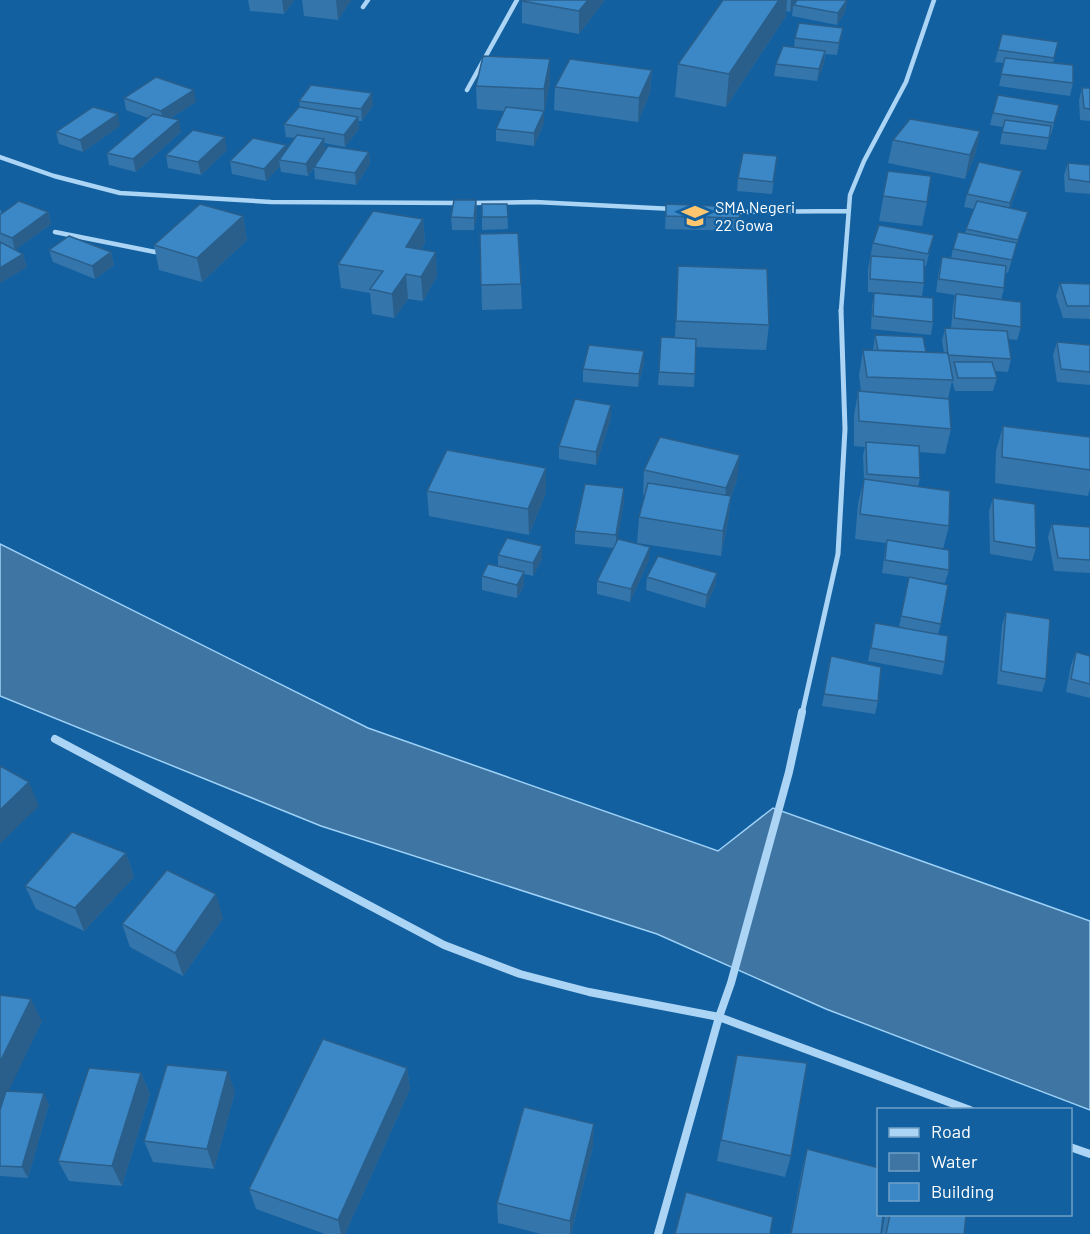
<svg xmlns="http://www.w3.org/2000/svg" width="1090" height="1234" font-family="Barlow,sans-serif">
  <style>
    .water { fill: #3f75a3; stroke: #9dd1f7; stroke-width: 1.5 }
    .lines { fill: none; stroke-linecap: round; stroke-linejoin: round }
    .street-far2 { stroke: #abd4f5; stroke-width: 4.5 }
    .street-far1 { stroke: #abd4f5; stroke-width: 5 }
    .street { stroke: #abd4f5; stroke-width: 8 }
    .wall { fill: #3475ab }
    .shaded-wall { fill: #2a5f8b }
    .building { fill: #3c88c7; stroke: #2a5f8b; stroke-width: 1.5 }
    .labels { text-anchor: middle; stroke-width: 4.5; stroke-linejoin: round; paint-order: stroke }
    .far-poi-label { font-size: 16px; fill: #fff; stroke: #1260a0; text-anchor: start }
  </style>
  <rect width="100%" height="100%" fill="#1260a0"/>
  <path class="water" d="M0 544 368 728 718 851 773 808 1090 921V1110L826 1009 657 934 321 826 0 696Z"/>
  <g class="lines">
    <path class="street-far2" d="M363 7 368 0
      M467 90 517 0
      M0 157 54 176 120 193 271 202 460 203
      M470 203 535 202 673 209
      M734 212 847 211
      M55 232 155 252 160 248
      M841 311 850 195 864 161 906 82 934 0"/>
    <path class="street-far1" d="M802 714 838 554 845 429 841 310"/>
    <path class="street" d="M55 739 444 945 520 974 589 992 719 1017 970 1110
      M1070 1147 1090 1154
      M658 1234 719 1017 731 983 789 772 802 712"/>
  </g>
  <path class="wall" d="M248 0H294L284 14 250 11Z
    M302 0H351L338 20 304 16Z
    M605 0 579 34 522 23V1Z
    M723 0H847L845 12 837 25 792 16 793 7 790 12 786 11V16L726 107 675 97 678 64Z
    M843 28 837 55 825 54 824 63 817 81 774 76 776 64 794 47 795 38Z
    M1002 34 1058 42 1053 63 1073 83 1070 96 999 86 1004 63 995 62Z
    M550 59V82L544 113V123L534 146 496 141V129L504 111 477 109 476 86Z
    M652 70 650 93 638 122 554 110 555 87Z
    M1082 88H1090V121L1080 120 1079 100Z
    M124 98 196 102 171 118 181 132 136 172 109 165 107 153 148 118 126 110Z
    M299 101 373 105 362 121H358L359 129 345 147 324 143 325 150 369 152 370 164 356 185 315 179 314 168 308 176 281 172 280 166 266 181 232 174 230 161 287 149 295 138 286 137 284 124 300 108Z
    M1059 105 1051 135H1050L1046 150 1000 144 1003 127 990 125 993 113Z
    M120 126 83 152 59 144 56 132Z
    M980 131 975 155 965 179 888 163 893 140Z
    M227 150 201 175 168 168 166 155Z
    M777 156 772 194 737 191 738 178Z
    M1068 163 1090 165V194L1065 192 1064 175Z
    M888 171 927 202 922 226 879 221Z
    M1019 183 1010 208 1024 224 1014 252 1008 273 1005 272 1004 288 1001 300 1021 327 1017 340 1008 339 1011 359 1008 372 995 371 997 378 993 391H955L952 381 948 399 951 429 945 454 919 452 920 478 918 487 949 526 943 549 949 570 945 583 912 578 941 624 938 634 945 662 942 675 868 661 875 623 899 627 909 577 882 573 886 543 855 539 858 504 864 479 863 455 865 447 854 446V416L858 391H861L859 375 863 350H873L875 335 926 352 944 353 942 341 945 328H951L953 306 955 295 936 292 939 270 942 257 951 258 953 249 965 233 974 209 964 207 967 194Z
    M476 200 477 213 474 230H452L451 217Z
    M482 204H507L508 229 482 230Z
    M666 204 740 218 738 231 665 229Z
    M0 209 2 213 48 212 51 224 15 250 23 254 27 267 0 283Z
    M243 216 247 240 202 282 159 270 154 245Z
    M423 219 425 243 421 250 437 276 423 301 408 299 394 318 372 314 370 293 341 288 338 264Z
    M480 234 521 284 522 309 482 310Z
    M934 235 926 266H924V283L922 296 868 292V269L873 243Z
    M49 250 111 252 114 265 95 279 53 262Z
    M678 266 769 325 766 350 696 347 694 387 658 385 661 337 675 338Z
    M1060 283 1090 284V319L1063 318 1056 296Z
    M874 293 933 322 931 335 871 329 872 306Z
    M1057 342 1090 345V385L1057 382 1053 355Z
    M644 351V363L638 387 583 382V369Z
    M611 405V418L596 465 559 459V446Z
    M1003 426 1090 437V489L1088 496 995 483 996 451Z
    M644 470 737 480 731 496 728 521 721 556 637 543 639 517 645 495H643Z
    M427 491 546 493 529 535 429 516Z
    M993 498 1036 548 1032 561 990 554 989 511Z
    M624 501 617 541 649 560 630 602 597 594V581L614 548 575 544V531Z
    M1052 524 1090 527V573L1054 571 1048 537Z
    M542 546V559L533 576 524 574V585L517 598 482 590V576L498 566V555Z
    M717 573 715 586 705 608 646 590 647 577Z
    M1006 612 1046 679 1042 692 997 684 1002 625Z
    M1076 652 1090 656V698L1066 692 1071 665Z
    M831 656 878 701 875 714 822 706Z
    M126 853 134 877 84 931 36 909 25 886Z
    M223 918 183 976 130 947 122 924Z
    M0 995 42 1021 8 1091 49 1104 28 1178 0 1176Z
    M737 1055 791 1156 785 1177 717 1161Z
    M407 1068 410 1089 345 1234H325L256 1209 249 1189Z
    M141 1073 150 1094 122 1186 69 1181 58 1161Z
    M235 1092 214 1169 153 1162 144 1141Z
    M593 1146 571 1234H541L498 1223 497 1203Z
    M807 1149 881 1234H790L802 1169Z
    M885 1215H966L964 1234H882Z"/>
  <path class="shaded-wall" d="M282 0H294L284 14Z
    M336 0H351L338 20Z
    M588 0H605L579 34V11Z
    M779 0H787L786 16 726 107 729 74Z
    M791 0H798L794 5 793 7 790 12Z
    M847 0 845 12 837 25 838 13Z
    M843 28 841 39 837 55 839 43Z
    M825 51 824 63 817 81 819 69Z
    M550 59V82L544 113V89Z
    M652 70 650 93 638 122 639 98Z
    M194 90 196 102 163 123 161 111Z
    M372 93 373 105 362 121 361 109Z
    M544 111V123L534 146V133Z
    M118 114 120 126 83 152 80 140Z
    M358 117 359 129 345 147 344 135Z
    M179 120 181 132 136 172 133 159Z
    M980 131 975 155 965 179 970 155Z
    M225 137 227 150 201 175 198 162Z
    M324 139 325 151 308 176 306 164Z
    M286 145 288 157 279 160 280 166 266 181 264 169Z
    M369 152 370 164 356 185 355 173Z
    M1022 171 1019 183 1007 215 1010 203Z
    M476 200 477 213 474 230V218Z
    M48 212 51 224 15 250 12 238Z
    M243 216 247 240 202 282 197 258Z
    M423 219 425 243 408 272 406 247Z
    M111 252 114 265 95 279 92 266Z
    M436 252 437 276 423 301 421 277Z
    M23 254 27 267 0 283V268Z
    M406 274 408 299 394 318 392 294Z
    M644 351V363L638 387 639 374Z
    M611 405V418L596 465V452Z
    M740 455 737 480 724 513 726 488Z
    M546 468V493L529 535 528 509Z
    M624 488V501L616 548V535Z
    M731 496 728 521 721 556 723 531Z
    M542 546V559L533 576V563Z
    M650 547 649 560 630 602 631 589Z
    M524 572V585L517 598V585Z
    M717 573 715 586 705 608 707 595Z
    M29 782 39 806 0 844V810Z
    M126 853 134 877 84 931 75 908Z
    M216 894 223 918 183 976 175 953Z
    M31 999 42 1021 0 1109V1062Z
    M407 1068 410 1089 345 1234H341L338 1220Z
    M228 1071 235 1092 214 1169 207 1149Z
    M141 1073 150 1094 122 1186 112 1166Z
    M44 1093 49 1104 28 1178 22 1167Z
    M594 1124 593 1146 571 1234H570V1221Z"/>
  <path class="building" d="M522 0H588L579 11 522 1Z
    M723 0H779L729 74 678 64Z
    M797 0H847L838 13 794 5Z
    M799 23 843 28 839 43 795 38Z
    M1002 34 1058 42 1054 58 998 50Z
    M783 46 825 51 819 69 776 64Z
    M483 56 550 59 544 89 476 86Z
    M1005 58 1073 65V83L1001 74Z
    M570 59 652 70 639 98 555 87Z
    M156 77 194 90 161 111 124 98Z
    M311 85 372 93 361 109 299 101Z
    M1082 88H1090V109L1084 108Z
    M998 95 1059 105 1054 123 993 113Z
    M93 107 118 114 80 140 56 132Z
    M299 107 358 117 344 135 284 124Z
    M506 107 544 111 534 133 496 129Z
    M153 114 179 120 133 159 107 153Z
    M910 119 980 131 970 155 893 140Z
    M1005 120 1051 126 1049 138 1002 132Z
    M193 130 225 137 198 162 166 155Z
    M297 135 324 139 306 164 279 160Z
    M253 138 286 145 264 169 230 161Z
    M328 146 369 152 355 173 314 167Z
    M743 153 777 156 773 182 738 178Z
    M979 162 1022 171 1010 203 967 194Z
    M1068 163 1090 165V182L1069 179Z
    M888 171 931 176 927 202 883 196Z
    M454 200H476L474 218 451 217Z
    M19 201 48 212 12 238 0 233V215Z
    M977 201 1028 212 1018 240 966 229Z
    M200 204 243 216 197 258 154 245Z
    M482 204H507L508 217H482Z
    M666 204 739 207 740 218 666 216Z
    M373 211 423 219 406 247 436 252 421 277 406 274 392 294 370 289 383 271 338 264Z
    M879 225 934 235 928 254 873 243Z
    M958 232 1017 243 1012 260 953 249Z
    M518 233 521 284 481 285 480 234Z
    M69 236 111 252 92 266 49 250Z
    M0 242 23 254 0 268Z
    M871 256 924 260V283L870 279Z
    M942 257 1006 266 1004 288 939 279Z
    M678 266 767 269 769 325 676 321Z
    M1060 283 1090 284V306H1067Z
    M874 293 933 298V322L873 316Z
    M956 294 1021 302V327L954 318Z
    M945 328 1007 331 1011 359 948 355Z
    M875 335 923 337 926 352 878 350Z
    M661 337 696 339 695 374 659 372Z
    M1057 342 1090 345V372L1061 369Z
    M589 345 644 351 639 374 583 369Z
    M863 350 948 353 953 380 867 377Z
    M954 362H992L997 378H958Z
    M858 391 949 399 951 429 859 421Z
    M575 399 611 405 596 452 559 446Z
    M1003 426 1090 437V470L1002 457Z
    M660 437 740 455 726 488 644 470Z
    M866 442 919 446 920 478 867 474Z
    M447 450 546 468 528 509 427 491Z
    M864 479 950 491 949 526 860 514Z
    M648 483 731 496 723 531 639 517Z
    M585 484 624 488 616 535 575 531Z
    M993 498 1035 504 1036 548 994 541Z
    M1052 524 1090 527V560L1058 558Z
    M507 538 542 546 533 563 498 555Z
    M618 539 650 547 631 589 597 581Z
    M887 540 949 550V570L885 560Z
    M658 556 717 573 707 595 647 577Z
    M488 564 524 572 517 585 482 576Z
    M909 577 948 585 941 624 901 616Z
    M1006 612 1050 619 1046 679 1001 671Z
    M875 623 948 636 945 662 871 648Z
    M1076 652 1090 656V684L1071 679Z
    M831 656 881 667 878 701 824 694Z
    M0 766 29 782 0 810Z
    M72 832 126 853 75 908 25 886Z
    M167 870 216 894 175 953 122 924Z
    M0 995 31 999 0 1062Z
    M323 1039 407 1068 338 1220 249 1189Z
    M737 1055 807 1063 791 1156 721 1140Z
    M167 1065 228 1071 207 1149 144 1141Z
    M89 1068 141 1073 112 1166 58 1161Z
    M6 1091 44 1093 22 1167 0 1166V1110Z
    M524 1107 594 1124 570 1221 497 1203Z
    M807 1149 879 1168V1215H883L881 1234H791Z
    M686 1192 773 1217 770 1234H675Z
    M890 1215H966L964 1234H886Z"/>
  <defs>
    <g id="school-bare" transform="scale(2.07)"><path d="M0-5L7-2L0 1L-7-2ZM-4 1L0 2.5L4 1V4Q0 6-4 4Z" fill="#ffc66f" stroke="#1260a0" stroke-width="2.5" paint-order="stroke"/></g>
  </defs>
  <g fill-rule="evenodd">
    <use href="#school-bare" x="695" y="216"/>
  </g>
  <g class="labels">
    <g class="far-poi-label">
      <text x="715" y="213">SMA Negeri<tspan x="715" dy="18">22 Gowa</tspan></text>
    </g>
  </g>
  <rect x="877" y="1108" width="195" height="108" fill="#1260a0" stroke="#71a0c6" stroke-width="1.5"/>
  <rect x="889" y="1128" width="30" height="9" fill="#abd4f5" stroke="#71a0c6" stroke-width="1.5"/>
  <text x="931" y="1138" font-size="18" fill="#ffffff">Road</text>
  <rect x="889" y="1153" width="30" height="18" fill="#3f75a3" stroke="#71a0c6" stroke-width="1.5"/>
  <text x="931" y="1168" font-size="18" fill="#ffffff">Water</text>
  <rect x="889" y="1183" width="30" height="18" fill="#3c88c7" stroke="#71a0c6" stroke-width="1.5"/>
  <text x="931" y="1198" font-size="18" fill="#ffffff">Building</text>
</svg>
